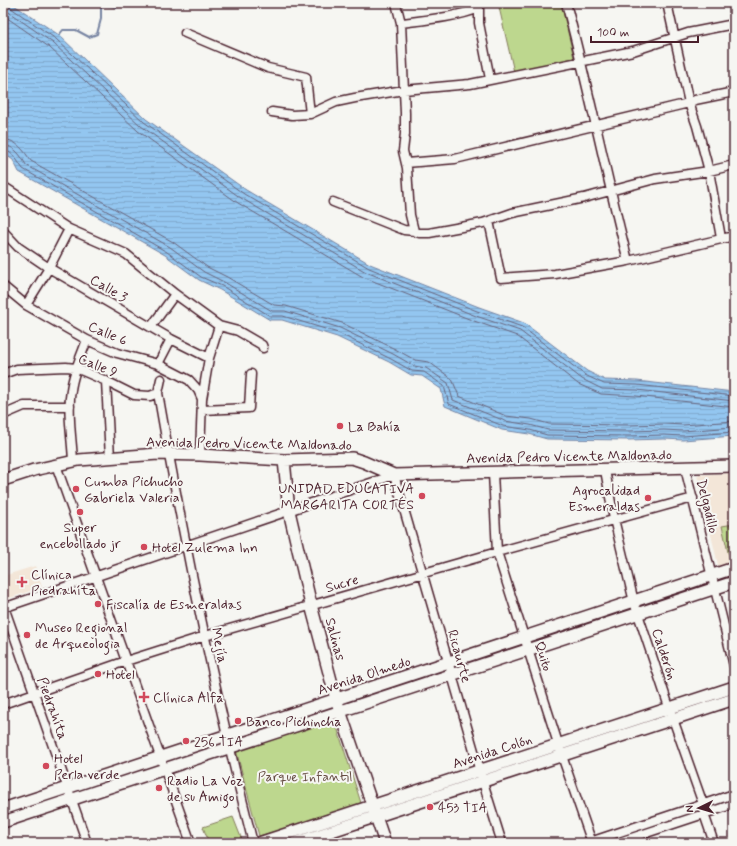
<svg xmlns="http://www.w3.org/2000/svg" width="737" height="846" font-family="Mynerve,sans-serif">
  <style>
    .built { fill: #f3e6d8 }
    .park { fill: #bdd78e; stroke: #847b5c }
    .water { fill: url(#water-rules); stroke: #7683a1 }
    .lines { fill: none; stroke-linecap: round; stroke-linejoin: round }
    .shore { stroke: #67627a; stroke-width: 1 }
    .stream { stroke: #7683a1; stroke-width: 2 }
    .street-casing { stroke: #4a1f2b; stroke-width: 11 }
    .secondary-casing { stroke: #4a1f2b; stroke-width: 14 }
    .street { stroke: #f6f6f2; stroke-width: 8 }
    .secondary { stroke: #f6f6f2; stroke-width: 11 }
    .poi-dot { fill: #d1495b; stroke: #f6f6f2; stroke-width: 1.5 }
    .labels { text-anchor: middle; stroke-width: 4; stroke-linejoin: round; paint-order: stroke }
    .street-label { font-size: 14px; fill: #4a1f2b; stroke: #f6f6f2 }
    .poi-label { font-size: 14px; fill: #4a1f2b; stroke: #f6f6f2; text-anchor: start }
    .park-label { font-size: 14px; fill: #674d44; stroke: #f6f6f2 }
  </style>
  <defs>
    <pattern id="water-rules" width="6" height="5" patternUnits="userSpaceOnUse"><rect width="6" height="5" fill="#93c6f0"/><path d="M0 2.5h6" fill="none" stroke="#80aace"/></pattern>
  </defs>
  <rect width="100%" height="100%" fill="#f6f6f2"/>
  <filter id="ink" filterUnits="userSpaceOnUse"><feTurbulence type="fractalNoise" baseFrequency=".025" numOctaves="2"/><feDisplacementMap in="SourceGraphic" scale="8" xChannelSelector="R" yChannelSelector="G"/><feConvolveMatrix kernelMatrix="1 2 1 2 8 2 1 2 1" color-interpolation-filters="sRGB"/></filter>
  <g filter="url(#ink)">
    <path class="built" d="M734 473V564L719 569 697 475Z
      M35 566 42 587 4 600 3 576Z"/>
    <path class="park" d="M498 3H561L574 58 514 72Z
      M734 524V560L730 561 722 526Z
      M335 721 362 806 259 836 236 750Z
      M233 817 242 840 234 843H209L203 827Z"/>
    <path class="water" d="M3 3H11L59 35 146 119 246 190 370 264 479 307 524 323 587 371 605 380 637 381 734 392V436L683 440 664 439 629 440 547 439 529 434 502 430 445 406 441 389 422 376 411 375 389 362 337 337 282 320H270L220 290 199 280 165 255 19 172 13 160 3 153Z"/>
    <g class="lines">
      <path class="shore" d="M4 3 5 7 7 11 53 43 141 126 241 198 366 272 476 316 520 331 582 379 602 389 637 390 734 401
        M9 3 11 8 56 39 144 122 244 194 369 268 477 311 522 327 585 375 604 384 637 385 734 396
        M3 15 49 47 138 131 238 203 363 277 474 321 517 336 578 384 601 394 636 396 734 407
        M3 139C17 140 24 151 31 161L173 242 207 267 227 277 274 305 286 306 342 323 395 349 415 360 429 362 452 379 459 396 506 416 531 419 549 424 629 425 664 424 683 425 734 421
        M3 145C15 146 21 156 26 165L170 247 204 272 224 282 272 311H285L340 328 393 354 414 366 426 368 448 383 453 400 505 421 530 425 548 430 629 431 664 430 683 431 734 427
        M3 150C14 152 17 161 23 169L167 252 201 277 222 286 270 316H283L338 333 391 359 412 371 424 372 444 386 449 404 503 426 530 430 547 435 629 436 664 435 683 436 734 432"/>
      <path class="stream" d="M59 35 63 30H76L89 37 97 34 101 19V7L105 5 117 7 124 3"/>
      <g class="street-casing">
        <path id="street" d="M396 3 401 23 405 113V134L403 151 407 168 410 215 414 231
          M566 3C589 89 606 175 628 261
          M667 3 689 103 697 126 709 171 721 238
          M479 4V23L490 79
          M401 23C425 20 458 17 479 8
          M185 33 268 68 306 77 310 114
          M272 112 292 115 310 114 336 102 355 98 404 90 470 84 633 51 688 33 734 24
          M406 163 455 159 689 103 695 100 734 92
          M3 186 69 229 126 254 175 294 219 326 209 358 202 399 200 455
          M333 202 404 230 414 231 419 233H429L483 223 512 213 584 198 655 179 709 171 734 165
          M489 221 501 278 555 274 628 261 734 236
          M3 231 18 247 49 268 171 339 209 358
          M3 286 26 305 87 340 117 353 158 364 189 380 198 390 202 399
          M26 305 49 268 69 229
          M219 326 238 331 262 345 263 348
          M151 327 175 294
          M158 364 171 339
          M3 374 17 369 66 367 76 368 106 381 134 395 150 396 158 393
          M161 379 158 393C184 544 215 694 253 843
          M106 381 110 458
          M202 410 249 408 251 374
          M3 415 24 406H70
          M73 461C72 438 67 413 71 390 73 373 81 356 87 340
          M56 465 191 843
          M685 468 734 666
          M605 470 614 519 634 602 673 719 703 804 704 814 714 843
          M493 473 497 552 562 756 592 843
          M3 604 87 843
          M3 608 394 475 483 782 502 843
          M3 704 126 661 205 636 497 552 693 498
          M587 843 734 794
          M616 843 734 804"/>
      </g>
      <g class="secondary-casing">
        <path id="secondary" d="M284 460 289 511 311 605 336 699 385 843
          M3 480 34 470 79 460 158 454 200 455 284 460 352 458 364 462 394 475 734 466
          M3 809 734 568
          M3 822 734 582
          M259 843 734 687
          M295 843 734 699"/>
      </g>
      <use href="#street" class="street"/>
      <use href="#secondary" class="secondary"/>
    </g>
  </g>
  <g class="poi-dot">
    <circle cx="340" cy="426" r="4"/>
    <circle cx="76" cy="489" r="4"/>
    <circle cx="422" cy="496" r="4"/>
    <circle cx="648" cy="498" r="4"/>
    <circle cx="80" cy="512" r="4"/>
    <circle cx="144" cy="547" r="4"/>
    <path d="M20 576h4v4h4v4h-4v4h-4v-4h-4v-4h4z"/>
    <circle cx="98" cy="604" r="4"/>
    <circle cx="27" cy="635" r="4"/>
    <circle cx="98" cy="674" r="4"/>
    <path d="M142 691h4v4h4v4h-4v4h-4v-4h-4v-4h4z"/>
    <circle cx="238" cy="721" r="4"/>
    <circle cx="186" cy="741" r="4"/>
    <circle cx="46" cy="766" r="4"/>
    <circle cx="159" cy="788" r="4"/>
    <circle cx="430" cy="807" r="4"/>
  </g>
  <g class="labels">
    <g class="street-label">
      <text transform="translate(109 288) rotate(30)" y="5">Calle 3</text>
      <text transform="translate(108 333) rotate(23)" y="5">Calle 6</text>
      <text transform="translate(98 365) rotate(22)" y="5">Calle 9</text>
      <text transform="translate(249 443) rotate(1)" y="5">Avenida Pedro Vicente Maldonado</text>
      <text transform="translate(569 456) rotate(-1)" y="5">Avenida Pedro Vicente Maldonado</text>
      <text transform="translate(708 506) rotate(76)" y="5">Delgadillo</text>
      <text transform="translate(342 583) rotate(-16)" y="5">Sucre</text>
      <text transform="translate(336 639) rotate(75)" y="5">Salinas</text>
      <text transform="translate(220 645) rotate(78)" y="5">Mejía</text>
      <text transform="translate(665 654) rotate(72)" y="5">Calderón</text>
      <text transform="translate(460 656) rotate(74)" y="5">Ricaurte</text>
      <text transform="translate(544 656) rotate(72)" y="5">Quito</text>
      <text transform="translate(364 675) rotate(-18)" y="5">Avenida Olmedo</text>
      <text transform="translate(53 708) rotate(70)" y="5">Piedrahíta</text>
      <text transform="translate(492 751) rotate(-18)" y="5">Avenida Colón</text>
    </g>
    <g class="poi-label">
      <text x="348" y="431">La Bahía</text>
      <text x="84" y="486">Cumba Pichucho<tspan x="84" dy="16">Gabriela Valeria</tspan></text>
      <text x="414" y="493" text-anchor="end">UNIDAD EDUCATIVA<tspan x="414" dy="16">MARGARITA CORTÉS</tspan></text>
      <text x="640" y="495" text-anchor="end">Agrocalidad<tspan x="640" dy="16">Esmeraldas</tspan></text>
      <text x="80" y="532" text-anchor="middle">Super<tspan x="80" dy="16">encebollado jr</tspan></text>
      <text x="152" y="552">Hotel Zulema Inn</text>
      <text x="31" y="579">Clínica<tspan x="31" dy="16">Piedrahíta</tspan></text>
      <text x="106" y="609">Fiscalía de Esmeraldas</text>
      <text x="35" y="632">Museo Regional<tspan x="35" dy="16">de Arqueologia</tspan></text>
      <text x="106" y="679">Hotel</text>
      <text x="153" y="702">Clínica Alfa</text>
      <text x="246" y="726">Banco Pichincha</text>
      <text x="194" y="746">256 TIA</text>
      <text x="54" y="763">Hotel<tspan x="54" dy="16">Perla verde</tspan></text>
      <text x="167" y="785">Radio La Voz<tspan x="167" dy="16">de su Amigo</tspan></text>
      <text x="438" y="812">453 TIA</text>
    </g>
    <g class="park-label">
      <text x="305" y="781">Parque Infantil</text>
    </g>
  </g>
  <rect width="737" height="846" fill="none" stroke="#f6f6f2" stroke-width="16"/>
  <rect x="8" y="8" width="721" height="830" fill="none" stroke="#4a1f2b" stroke-width="1.5" filter="url(#ink)"/>
  <g transform="translate(699 808) rotate(265)" stroke="#f6f6f2" stroke-width="3" paint-order="stroke">
  <path d="M0-3L7 15L0 10L-7 15Z" fill="#4a1f2b"/>
  <text y="-6" font-size="11" font-weight="bold" text-anchor="middle" fill="#4a1f2b">N</text>
  </g>
  <path d="M591 36v6h107v-6" fill="none" stroke="#4a1f2b" stroke-width="2"/>
  <text x="597" y="36" font-size="12" fill="#4a1f2b" stroke="#f6f6f2" stroke-width="3" paint-order="stroke">100 m</text>
</svg>
